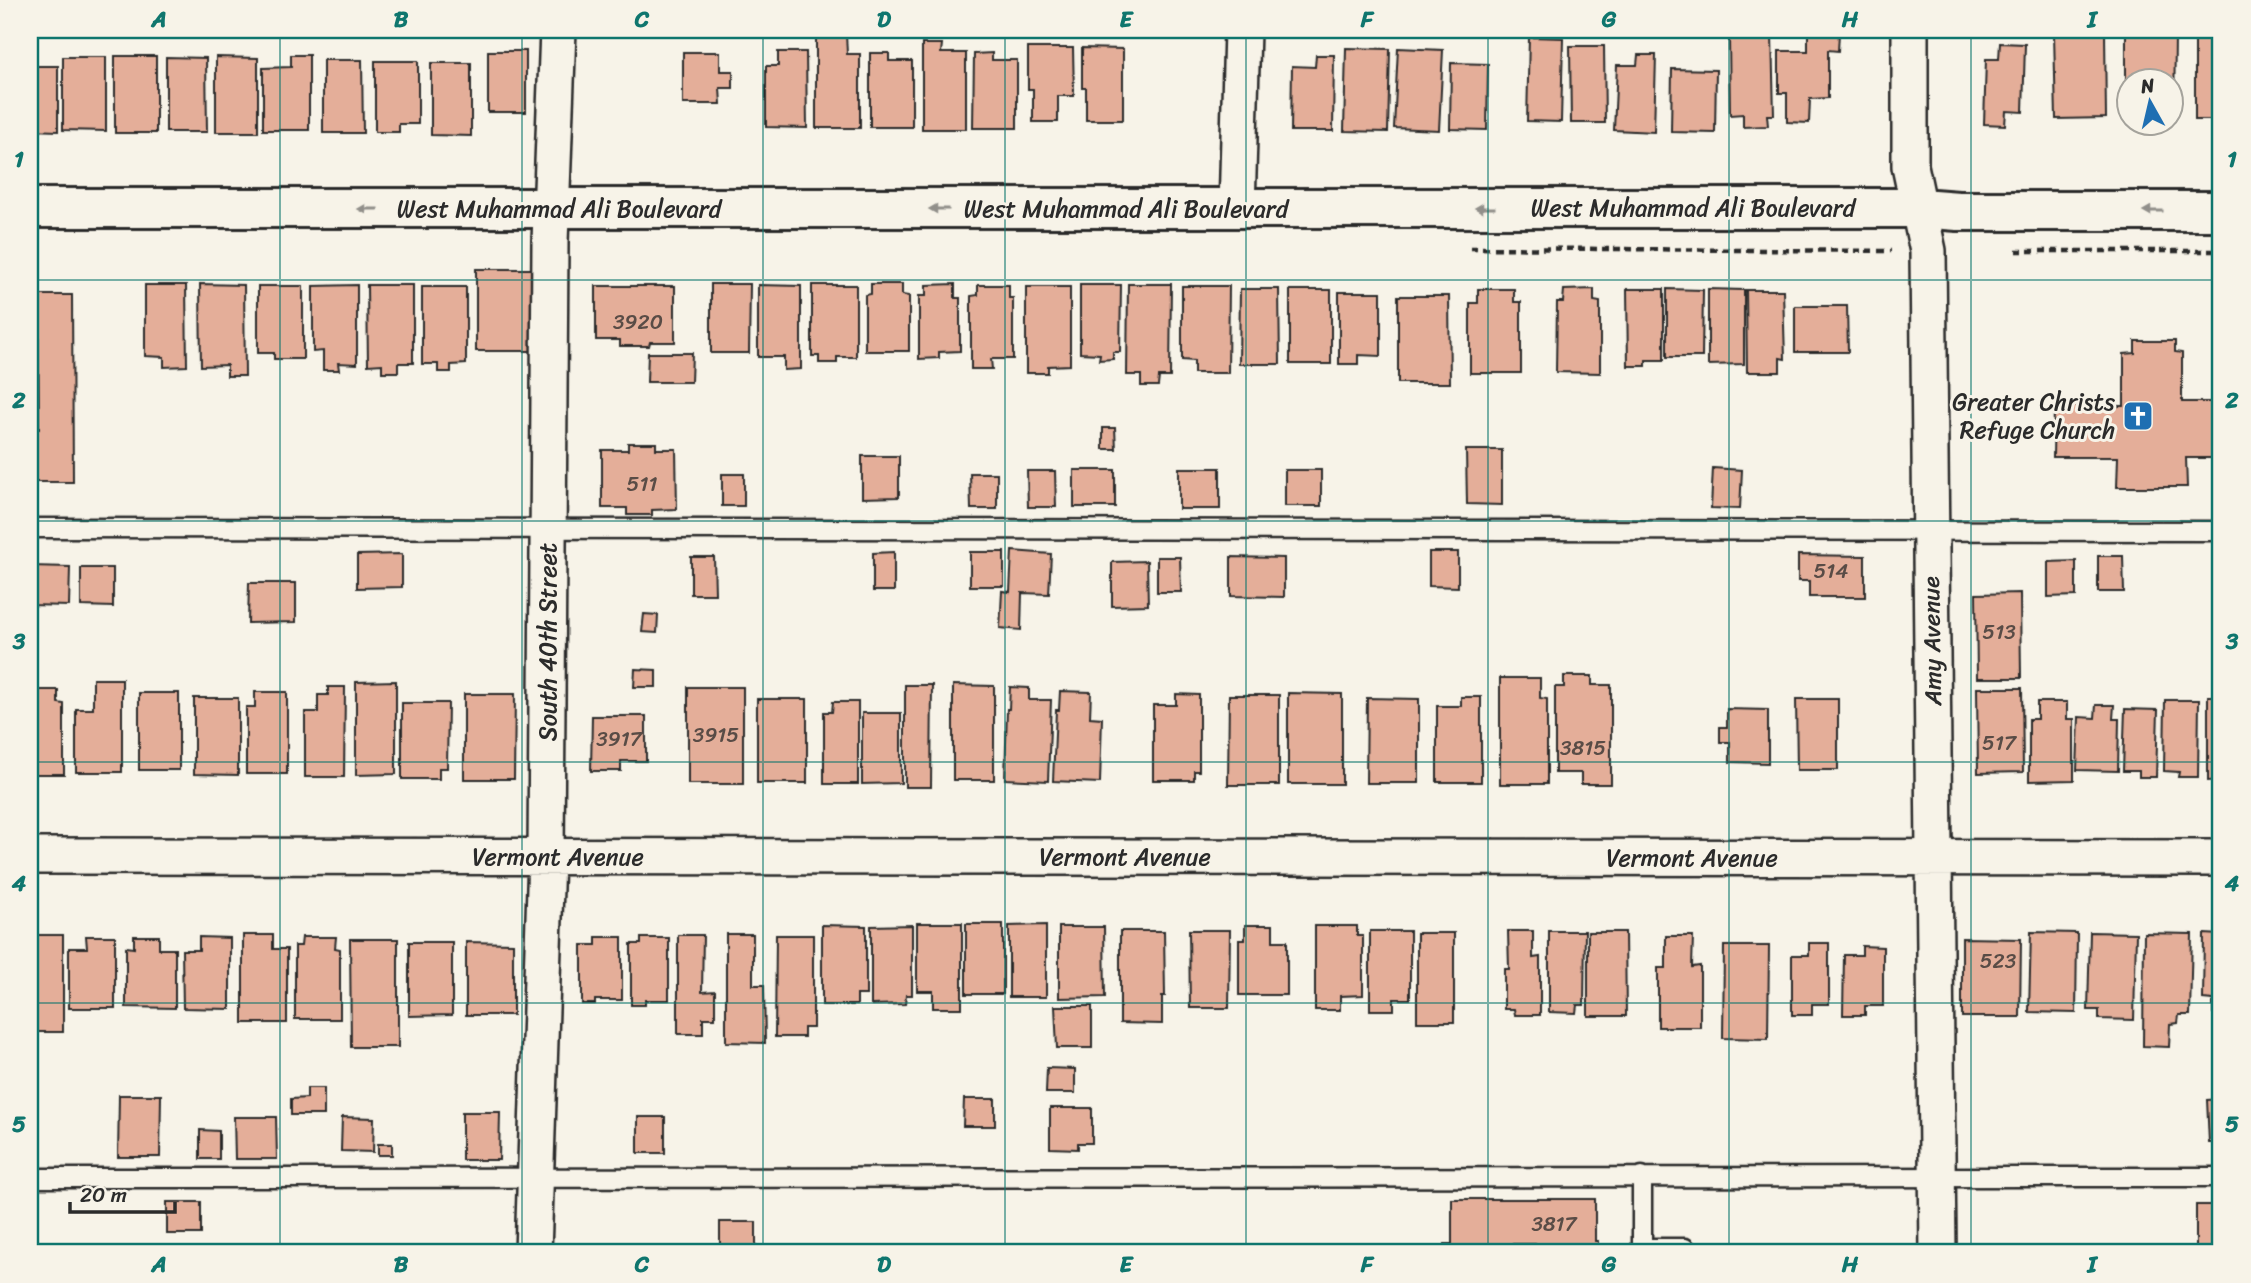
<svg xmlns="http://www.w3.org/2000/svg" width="2251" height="1283" font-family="Sriracha,sans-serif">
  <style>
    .building { fill: #e4ae99; stroke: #2b2b2b; stroke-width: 2 }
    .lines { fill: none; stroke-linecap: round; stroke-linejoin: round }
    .lane-casing { stroke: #2b2b2b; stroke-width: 23 }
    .street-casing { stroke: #2b2b2b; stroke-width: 40 }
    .secondary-casing { stroke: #2b2b2b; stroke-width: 44 }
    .path { stroke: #2b2b2b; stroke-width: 4.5; stroke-dasharray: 7 5; stroke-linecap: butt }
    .lane { stroke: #f7f3e8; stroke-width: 18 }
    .street { stroke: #f7f3e8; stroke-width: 35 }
    .secondary { stroke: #f7f3e8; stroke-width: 38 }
    .oneway { fill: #918f8a }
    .grid { fill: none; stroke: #0f766e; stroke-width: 2; stroke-opacity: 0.55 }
    .labels { text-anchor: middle; stroke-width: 6; stroke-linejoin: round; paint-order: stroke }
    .number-label { font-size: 21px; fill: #594c46 }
    .street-label { font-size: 24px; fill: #2b2b2b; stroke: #f7f3e8 }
    .poi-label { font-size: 24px; fill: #2b2b2b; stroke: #f7f3e8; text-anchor: end }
    .neatline { fill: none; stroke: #0f766e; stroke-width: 2.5 }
    .grid-label { font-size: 23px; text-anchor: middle; font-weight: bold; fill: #0f766e }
  </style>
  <rect width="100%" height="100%" fill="#f7f3e8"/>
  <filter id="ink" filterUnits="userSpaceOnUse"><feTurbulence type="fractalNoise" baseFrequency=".0143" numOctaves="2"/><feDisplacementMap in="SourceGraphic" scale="14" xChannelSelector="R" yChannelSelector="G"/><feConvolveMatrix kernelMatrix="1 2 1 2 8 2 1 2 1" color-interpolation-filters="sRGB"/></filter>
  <g filter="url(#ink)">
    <path class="building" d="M1808 32 1839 33 1838 51 1828 50V98L1810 99 1809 123 1787 122V93H1779V51H1808Z
      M2105 32 2106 118 2056 119 2054 33Z
      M2126 33 2175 34 2174 120H2170V80H2128V120H2126Z
      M816 34H846L847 54H860V128H816Z
      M2195 34H2221V120H2195Z
      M1772 35 1774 115H1767L1768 126 1743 127V114L1730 115 1729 36Z
      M1529 37 1563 38 1561 122 1527 121Z
      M2000 43 2025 44 2023 112 2006 111 2005 125 1984 124 1986 59H1999Z
      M922 44H942L941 53H966V129H922Z
      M1570 46H1604L1605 123H1571Z
      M1028 48H1073L1074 96H1058V122H1033V89H1028Z
      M1082 48 1123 49V120H1086V88H1082Z
      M1346 48 1390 49 1388 132 1344 131Z
      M1398 48 1443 50 1439 130 1394 128Z
      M488 51H526V112H488Z
      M683 52H720V71H733V88H720L721 104H683Z
      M778 52H806L807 128 766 127V66H778Z
      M870 53H889V61H912V127H870Z
      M992 53V60H1017V128H973L974 54Z
      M30 55H35V66H58V131L30 130Z
      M291 55H309V130H263V68L291 67Z
      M1316 55H1334L1333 131H1291L1292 66 1315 67Z
      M1638 55H1656L1654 132 1614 130 1617 65H1637Z
      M115 56H156V133H115Z
      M63 57H106V131L63 130Z
      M166 57 206 58 207 132H166Z
      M216 57 258 58V132H216Z
      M323 60H362L363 133H323Z
      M375 61H418V124H399V132H375Z
      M431 63H471V136L431 135Z
      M1451 63 1488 64 1487 130 1450 129Z
      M1672 69 1716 70 1715 133 1671 132Z
      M476 269H532V351H476Z
      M200 284 244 285 245 376H227V365L201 366Z
      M711 284H750L749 353H711Z
      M871 284H902V295L909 296V351H865V295L871 294Z
      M955 284V298H960V351L939 352V358L919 359V296H926V285Z
      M1128 284H1171L1170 377H1159L1158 386H1141V375H1127Z
      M145 285H186L187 366 164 367V357L145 356Z
      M357 285V364L338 363 339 370H323V351L313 352V286Z
      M367 285H413V363H398V372H382V364L368 365Z
      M758 285 801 286V369L784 370V357H758Z
      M812 285H856V357H837V363H819V356H812Z
      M978 285H1009V298H1013V359H991L992 369H971V296L978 295Z
      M1080 285H1121L1120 352H1113V359L1099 360 1100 354 1080 353Z
      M258 286H303V359H274V353H258Z
      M596 286H675V342H650L649 346H620V340H596Z
      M1182 286H1229L1228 373H1194V361L1182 360Z
      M422 287H466V364L451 365V372H438V364H422Z
      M1026 287H1070V365L1048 366V373H1026Z
      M1240 289H1279L1280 364H1239Z
      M1478 289H1514V302H1521V373H1470V303H1478Z
      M1594 289V301L1600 302V373L1556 372 1557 302H1563L1564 290Z
      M1627 289H1664V360H1646V366H1628Z
      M1667 289 1703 290 1702 357H1667Z
      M1708 289 1744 290V364L1708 365Z
      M1290 290H1331V364H1290Z
      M1746 290H1783L1785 359 1780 358V372H1747Z
      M1339 292H1381V356L1358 355V364H1339Z
      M38 295H72L73 482H30V429H39Z
      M1398 296H1449L1450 383H1398Z
      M1795 306H1847L1848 352H1795Z
      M2135 341H2175V352L2182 353V402H2221V458H2186L2187 487H2117L2118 457H2053L2054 406H2124V354L2135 353Z
      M648 353H692L691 382H647Z
      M1103 428H1115L1116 449H1103Z
      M628 443H656V449H676L677 509 652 510V515H627V508H602V450H628Z
      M1466 450H1502V505L1467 504Z
      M862 456H899V497L862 498Z
      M1179 468H1220V509H1179Z
      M1713 468 1742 470 1740 509 1711 508Z
      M1074 470H1115V507H1074Z
      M1285 470H1321V506H1285Z
      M1027 471H1055L1056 507H1028Z
      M970 473H997V509H971Z
      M722 474H744V506H722Z
      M1012 551 1051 554 1049 594 1022 593 1021 630 1000 628 1002 591 1010 592Z
      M894 552V591H873V553Z
      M970 552H1004V586H970Z
      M1429 552H1458V587L1429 586Z
      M402 554V587L357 588V555Z
      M1798 555 1865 556V597H1809V581H1798Z
      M2098 556H2123L2124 592H2098Z
      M691 557H714L715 594H691Z
      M1157 557H1180L1181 592H1157Z
      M1231 557 1284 558V597L1231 596Z
      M1147 561 1148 605 1112 606V562Z
      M2076 561V596L2048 597V562Z
      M30 566 70 567 69 606 30 605Z
      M81 568H113V607L81 606Z
      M249 583H296V622L248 623Z
      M2020 593 2021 678H1977L1976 594Z
      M644 614 658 615 657 633 642 632Z
      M635 669 656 670V687H634Z
      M1564 676H1592V685H1611V784H1581V773H1555V687H1564Z
      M1500 678H1540V698L1547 699V784H1500Z
      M93 679H122V772H76V709H93Z
      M396 681V774L356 775V682Z
      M905 685H932L931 787H905Z
      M953 685 994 686V780H953Z
      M328 687H345L344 777H305V712H318V695H328Z
      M688 687H743V784H688Z
      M1010 687 1029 688V700H1051L1048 781 1005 779 1007 709H1009Z
      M1977 688H2022L2023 772 1978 773Z
      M30 690H58V703L64 704V774H30Z
      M1060 691 1091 692 1090 717 1102 718 1100 783 1053 781 1056 710H1059Z
      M255 692H287V774H246V707H255Z
      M139 693H179V770H139Z
      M1288 693 1342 694V784H1288Z
      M464 694H515L514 779H464Z
      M1176 694 1199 695V771H1194V780H1153V705H1176Z
      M1229 695H1279V785H1228Z
      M2208 696H2221V780L2208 781Z
      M1461 697H1481V782H1437V706H1461Z
      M194 698H238V775L194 774Z
      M1367 698 1419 699V783H1366Z
      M757 699H807V783H757Z
      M1796 699H1838V770H1797Z
      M2165 700H2199L2198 777H2178L2179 772 2164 771Z
      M833 702H858V784H824V712H832Z
      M2037 702H2067V719H2074V780L2029 781V719H2037Z
      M402 703H448L447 768H439V779H402Z
      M2096 705H2114L2113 719H2119L2118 771 2077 770 2079 717 2095 718Z
      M1727 709 1768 710V763L1730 762V742H1720V727H1727Z
      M2125 709 2158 710 2156 777H2139V771H2123Z
      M862 713H901V783L862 784Z
      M592 716H646V761H621V771H591Z
      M917 923H962V1008H933V991H917Z
      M966 924H1003V994H966Z
      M822 925 866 926V995H857V1005H822Z
      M912 925V995H906L905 1004 871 1005V926Z
      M1046 925V997H1009V926Z
      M1245 925H1273V941H1287V995H1239V940H1245Z
      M1315 926H1357V936H1363V995L1340 996V1010H1315Z
      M1059 927H1104L1105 997 1059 998Z
      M1189 930H1230L1229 1008H1190Z
      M1120 931H1164L1165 996H1162V1024L1120 1023Z
      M1370 931H1410V999H1394V1010H1370Z
      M1508 931H1533V958L1540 957V1015H1515L1514 1009H1504V969H1509Z
      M1549 931H1585L1584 1005H1577L1576 1013 1549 1012Z
      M1588 932H1625L1626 1016H1588Z
      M2031 932 2077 933 2076 1013 2029 1012Z
      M2090 932 2136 933 2134 1020 2099 1019V1010H2088Z
      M1417 933H1454V1022H1417Z
      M2144 933 2192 934 2190 1015H2179L2178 1023 2170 1024 2169 1047 2143 1046Z
      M726 934H753V985H764L765 1043 726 1042Z
      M2204 934 2221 935V1013H2213V1000L2203 999Z
      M30 935H63V1032H30Z
      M243 935H273V949H287V1023H243Z
      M678 935H703L702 992 715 991V1018H703V1034H678Z
      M776 935H813V1028H804V1037H775Z
      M86 936H115V1008H69V948H87Z
      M134 936H159V949H175V1008L126 1007V947L134 948Z
      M1666 936H1693L1692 967 1700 966V1027H1658V968H1666Z
      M199 937 230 938V1009L183 1008 182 950H199Z
      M302 937H336L335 948 340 949V1019H295V946H301Z
      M596 937H622V1000H595V1004H582V945H596Z
      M641 938H669V1000H645V1005H631V944H641Z
      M1962 938 2021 939 2020 1017H1962Z
      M350 939H398V1047H351Z
      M409 942H452V1015L409 1016Z
      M466 942 513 943V1015H466Z
      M1809 943H1829V1004H1812V1015H1792V955H1809Z
      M1724 946H1769L1768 1039 1723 1038Z
      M1862 946 1883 947V1006H1865V1015H1843L1844 955H1862Z
      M1055 1006H1092V1048H1057Z
      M1047 1068 1075 1069V1093H1046Z
      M307 1088H324V1115H291V1099L307 1098Z
      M119 1095H161L160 1157H118Z
      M964 1099H995V1126H963Z
      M2221 1099V1143H2209L2207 1100Z
      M1050 1108H1092V1143H1078V1149L1050 1148Z
      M462 1112H500L499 1160H462Z
      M234 1117H276L277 1159H235Z
      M342 1117 374 1118 373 1152 341 1151Z
      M638 1117H665V1153H638Z
      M200 1130 219 1131V1159H200Z
      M378 1144H392V1155H378Z
      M1452 1199H1595V1241H1598V1253H1548V1244H1492V1253H1445V1244H1452Z
      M167 1202H201V1234H167Z
      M2196 1205H2221V1253H2196Z
      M720 1222H756V1253H720Z
      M1813 1250H1885V1253H1813Z"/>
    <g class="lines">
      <g class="lane-casing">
        <path id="lane" d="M30 528 2221 531
          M1642 1176V1248H1685
          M30 1178 2221 1177"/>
      </g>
      <g class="street-casing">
        <path id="street" d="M1910 30V166L1928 251 1938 1253
          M1237 209 1242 30
          M30 856 2221 858
          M533 1253 546 857 550 242 558 30"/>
      </g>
      <g class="secondary-casing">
        <path id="secondary" d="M30 208H1920L1958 211H2221"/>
      </g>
      <path class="path" d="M1470 248 1891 251
        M2016 251H2221"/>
      <use href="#lane" class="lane"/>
      <use href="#street" class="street"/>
      <use href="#secondary" class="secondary"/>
    </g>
    <defs><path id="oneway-solid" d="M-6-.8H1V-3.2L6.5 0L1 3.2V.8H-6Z" transform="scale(1.75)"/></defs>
    <g class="oneway">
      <use href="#oneway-solid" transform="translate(1485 208) rotate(180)"/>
      <use href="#oneway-solid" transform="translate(368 209) rotate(-180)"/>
      <use href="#oneway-solid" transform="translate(939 209) rotate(180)"/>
      <use href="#oneway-solid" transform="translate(2153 211) rotate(-180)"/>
    </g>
  </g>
  <path class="grid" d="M280 30V1253M522 30V1253M763 30V1253M1005 30V1253M1246 30V1253M1488 30V1253M1729 30V1253M1971 30V1253M30 280H2221M30 521H2221M30 762H2221M30 1003H2221"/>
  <defs>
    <g id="church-square" transform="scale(1.575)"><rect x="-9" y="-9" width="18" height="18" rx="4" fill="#1f6fb2" stroke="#f7f3e8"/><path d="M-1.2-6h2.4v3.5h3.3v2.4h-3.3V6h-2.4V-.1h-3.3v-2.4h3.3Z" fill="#fff"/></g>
  </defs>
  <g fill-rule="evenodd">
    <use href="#church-square" x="2138" y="416"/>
  </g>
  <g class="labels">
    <g class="number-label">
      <text x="638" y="329">3920</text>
      <text x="642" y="491">511</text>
      <text x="1831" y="578">514</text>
      <text x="1999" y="639">513</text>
      <text x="716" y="742">3915</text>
      <text x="619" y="746">3917</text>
      <text x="1999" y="750">517</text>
      <text x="1583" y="755">3815</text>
      <text x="1998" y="968">523</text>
      <text x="1554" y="1231">3817</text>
    </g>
    <g class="street-label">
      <text x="1693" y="216">West Muhammad Ali Boulevard</text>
      <text x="559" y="217">West Muhammad Ali Boulevard</text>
      <text x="1126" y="217">West Muhammad Ali Boulevard</text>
      <text transform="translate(1932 641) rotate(-91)" y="8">Amy Avenue</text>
      <text transform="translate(548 642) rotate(-90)" y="8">South 40th Street</text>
      <text x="558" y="865">Vermont Avenue</text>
      <text x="1125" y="865">Vermont Avenue</text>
      <text x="1692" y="866">Vermont Avenue</text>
    </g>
    <g class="poi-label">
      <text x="2115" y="410">Greater Christs<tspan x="2115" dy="28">Refuge Church</tspan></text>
    </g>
  </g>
  <rect width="2251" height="1283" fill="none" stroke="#f7f3e8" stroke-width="77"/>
  <g transform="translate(2150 102) rotate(352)"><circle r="33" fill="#f7f3e8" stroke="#a5a39c" stroke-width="2"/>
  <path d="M0-5L12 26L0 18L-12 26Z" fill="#1f6fb2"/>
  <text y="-10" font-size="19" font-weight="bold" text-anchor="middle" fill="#2b2b2b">N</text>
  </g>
  <path d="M70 1202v10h105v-10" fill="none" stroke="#2b2b2b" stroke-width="3.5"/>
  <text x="80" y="1202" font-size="21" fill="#2b2b2b" stroke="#f7f3e8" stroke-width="5" paint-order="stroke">20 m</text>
  <rect x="38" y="38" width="2174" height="1206" class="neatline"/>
  <g class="grid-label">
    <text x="159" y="27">A</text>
    <text x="401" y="27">B</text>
    <text x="642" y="27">C</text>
    <text x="884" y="27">D</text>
    <text x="1126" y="27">E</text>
    <text x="1367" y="27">F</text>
    <text x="1609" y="27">G</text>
    <text x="1850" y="27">H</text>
    <text x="2092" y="27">I</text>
    <text x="19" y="167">1</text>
    <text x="2232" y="167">1</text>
    <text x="19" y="408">2</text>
    <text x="2232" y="408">2</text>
    <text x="19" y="649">3</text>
    <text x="2232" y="649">3</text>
    <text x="19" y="891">4</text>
    <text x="2232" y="891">4</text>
    <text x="19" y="1132">5</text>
    <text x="2232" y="1132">5</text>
    <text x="159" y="1272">A</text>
    <text x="401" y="1272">B</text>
    <text x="642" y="1272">C</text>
    <text x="884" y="1272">D</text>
    <text x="1126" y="1272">E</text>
    <text x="1367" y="1272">F</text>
    <text x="1609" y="1272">G</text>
    <text x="1850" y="1272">H</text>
    <text x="2092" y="1272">I</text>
  </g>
</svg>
